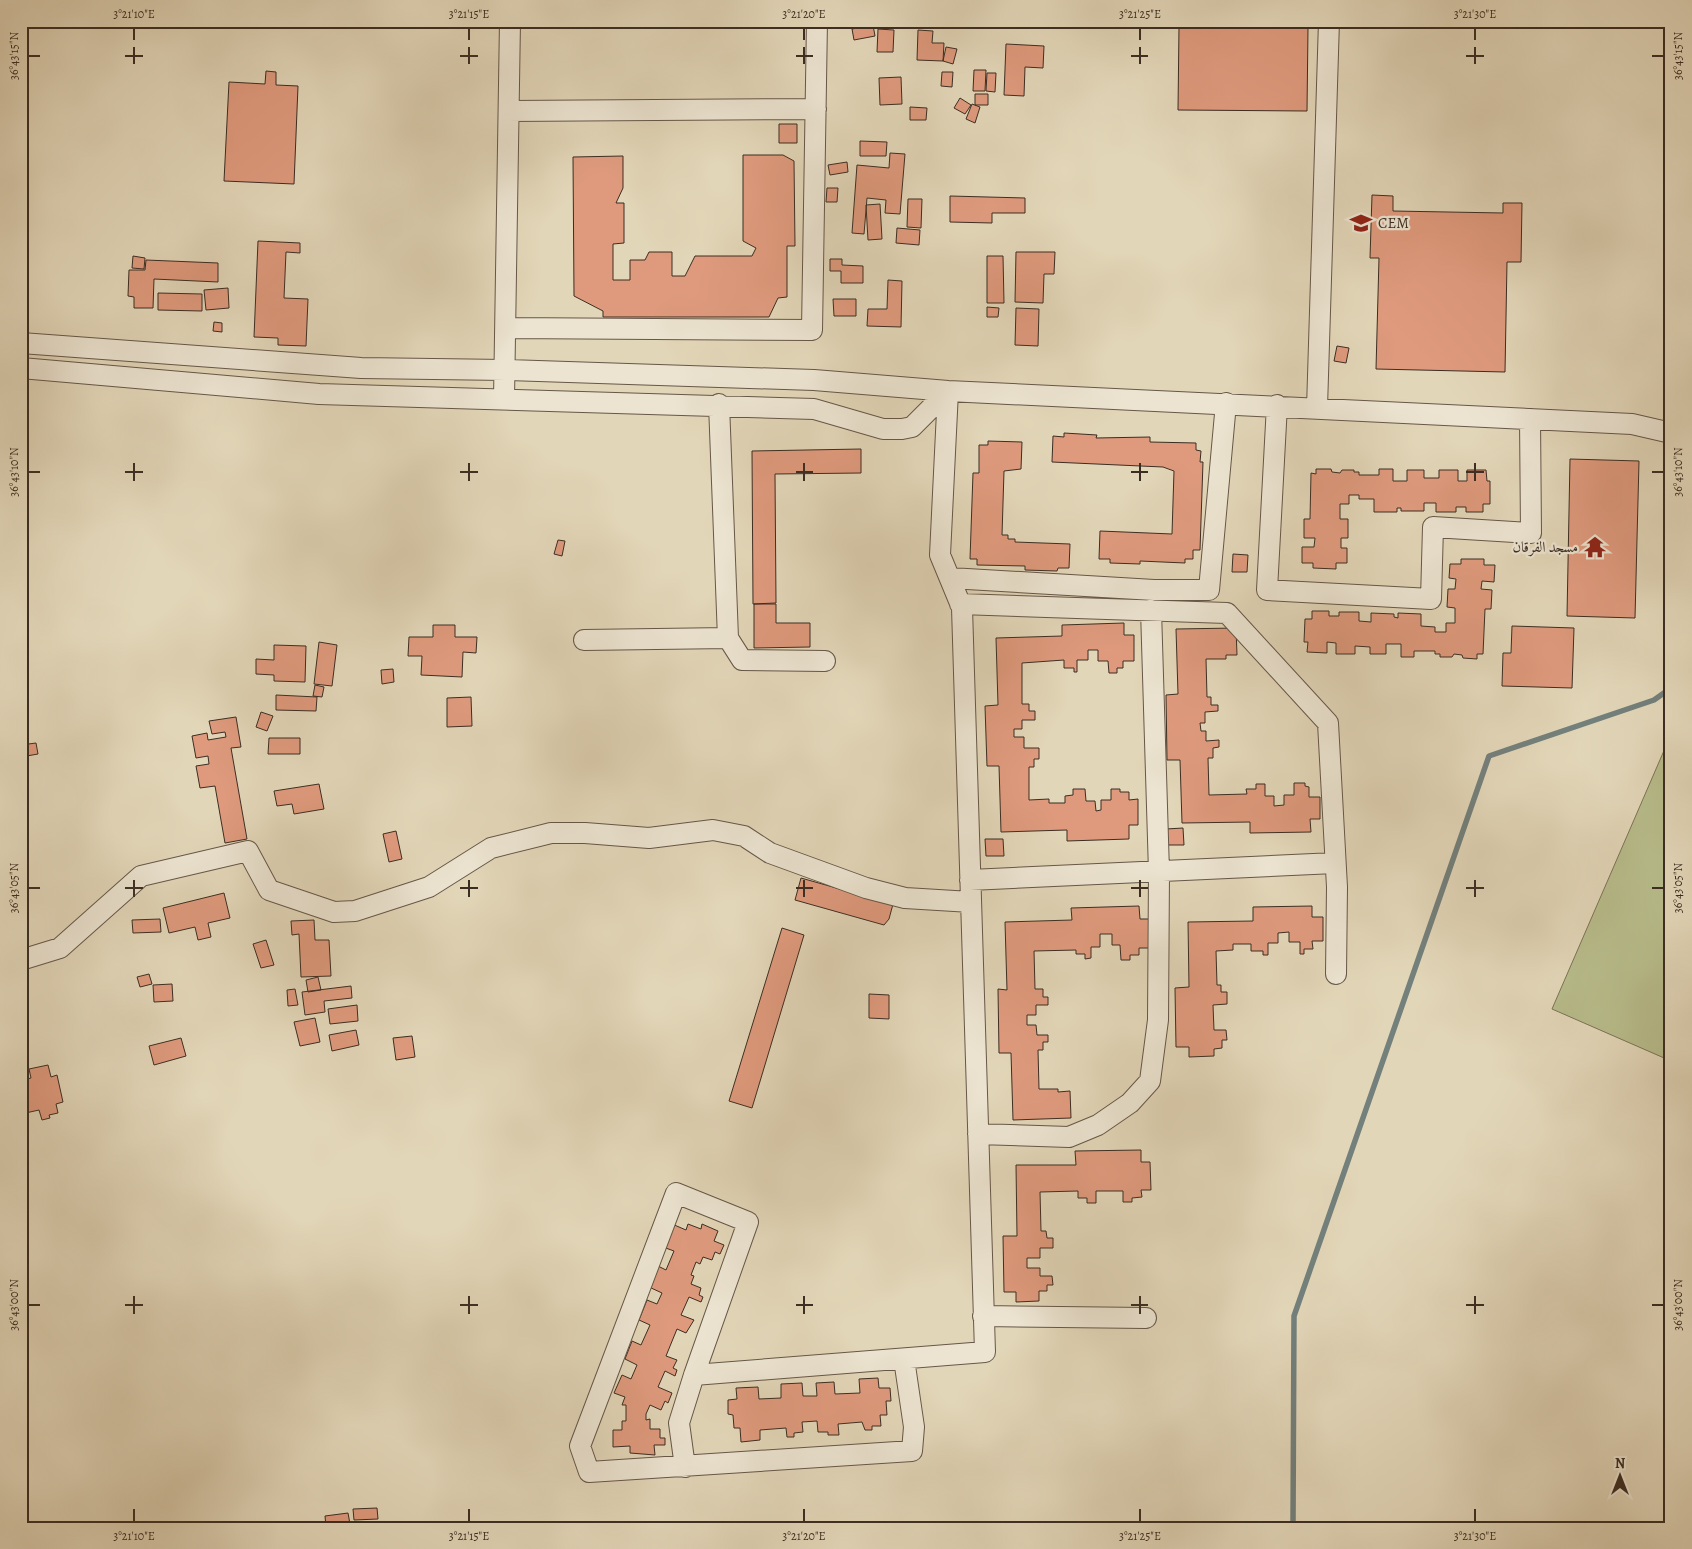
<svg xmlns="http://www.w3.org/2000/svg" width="1692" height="1549" font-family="Alegreya,Amiri,serif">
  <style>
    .green { fill: #b8bc8b; stroke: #7a7456 }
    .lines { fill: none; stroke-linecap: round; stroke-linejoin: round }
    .stream { stroke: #73807c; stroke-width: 5.5 }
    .building { fill: #df9a7d; stroke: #3c2d22 }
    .minor-casing { stroke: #665748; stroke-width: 22 }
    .minor { stroke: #ece4d1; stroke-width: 20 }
    .ticks { fill: none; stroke: #3c2d22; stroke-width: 2 }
    .labels { text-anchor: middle; stroke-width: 4.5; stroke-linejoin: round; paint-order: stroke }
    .poi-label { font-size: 15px; fill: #3c2d22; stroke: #ece4d1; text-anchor: start }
    .neatline { fill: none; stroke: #3c2d22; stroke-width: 2 }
    .ticks-label { font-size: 12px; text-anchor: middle; fill: #3c2d22 }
  </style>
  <rect width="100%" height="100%" fill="#e2d6b8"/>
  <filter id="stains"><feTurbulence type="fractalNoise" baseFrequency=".004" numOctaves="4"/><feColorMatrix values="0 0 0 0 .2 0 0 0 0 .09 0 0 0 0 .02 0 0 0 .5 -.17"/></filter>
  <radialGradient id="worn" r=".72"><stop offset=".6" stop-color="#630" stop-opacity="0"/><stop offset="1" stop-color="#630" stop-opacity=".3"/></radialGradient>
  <path class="green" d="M1666 746 1671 748V1061L1552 1009Z"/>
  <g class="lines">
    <path class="stream" d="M1293 1528 1294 1316 1489 756 1654 700 1671 688"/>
  </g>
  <path class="building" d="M873 25 875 36 854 40 852 29Z
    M1179 27 1308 28 1307 111 1178 110Z
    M878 29 894 30 893 52H877Z
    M918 30 933 31 932 43H944L943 61 917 60Z
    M1006 44 1044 46 1043 68 1025 67 1024 96 1004 95Z
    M946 47 957 49 953 64 943 61Z
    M974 70H986L985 91H973Z
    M266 71 276 72V85L298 86 294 184 224 181 229 82 265 84Z
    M942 72H953L952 87 941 86Z
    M987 73H996L995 92 986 91Z
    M901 77 902 104 880 105 879 78Z
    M975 94H988V105H975Z
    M960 98 971 105 965 114 954 108Z
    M972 104 980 107 975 123 966 119Z
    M910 107 927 108 926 120H910Z
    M779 124H797V143H779Z
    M860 141 887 142 886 156H860Z
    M890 153 905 154 900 214 885 213 886 200 867 198 864 234 852 233 857 165 889 168Z
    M743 155H783L794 161 795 246H787V297L778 298 769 317H603V311L574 296 573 157 623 156V188L616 203H624V243L613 244V280H630V260H645L649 252H672V276H685L695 256H752L756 248 743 241Z
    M847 162 848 172 830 175 828 165Z
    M827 188H838L837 202H826Z
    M1372 195 1393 196V211L1503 213V203H1522L1521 262H1507L1505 372 1376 369 1379 258H1370Z
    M950 196 1025 198V213H992V223L950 222Z
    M908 199H922L921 228 907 227Z
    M880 204 882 239 868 240 866 205Z
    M897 228 920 230 919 245 896 243Z
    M258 241 300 243V253L286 252 284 298 308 299 306 346 278 345V338L254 337Z
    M1016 252H1055L1054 274H1044L1043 303 1015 302Z
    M133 256 145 258 144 269 132 268Z
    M987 256H1003L1004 303H987Z
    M830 259H842V265L863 266V283H841V271H830Z
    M146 260 218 263V282L154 279 153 308H134V297L128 296 129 270H145Z
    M888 280 902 281 901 327 867 326 868 309H887Z
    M228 288 229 308 206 310 204 290Z
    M158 293 202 294V311L158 310Z
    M833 299H856V316H834Z
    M987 307 999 308 998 317H987Z
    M1016 308 1039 309 1038 346 1015 345Z
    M214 322 222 323V332L213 331Z
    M1337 346 1349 348 1346 363 1334 361Z
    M1064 433 1097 435 1096 438 1150 437V442L1196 443V450L1201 451 1200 462H1203L1200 550H1193V559H1185V563L1140 561V564L1110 563V559H1099L1100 531 1172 534 1174 471 1163 467 1052 462 1053 436 1064 437Z
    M988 441 1022 442 1021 469 1004 471 1002 535H1008V539H1015V542L1070 544 1069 568H1058L1057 571 1025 570V566L977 565V559H970L973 473H979V445H988Z
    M861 449V473L775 474 776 603 753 604 752 451Z
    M1570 459 1639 461 1635 618 1567 616Z
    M1316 469H1331L1332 472 1340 473 1342 470H1354V472H1359V475H1379V469H1393V481H1407V470H1424V478H1439V470H1458V481H1467V470H1486L1487 481H1490V504H1483V512H1466V507H1456V512H1436V503H1424V511H1401V508H1397V512H1374V499H1359V495H1349V504H1340V519H1348V538H1341V548H1347V563H1336V569L1313 568V563H1302V547H1314L1315 538H1304V519H1310L1311 473 1316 474Z
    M558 540 565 541 562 556 554 554Z
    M1233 554 1248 555 1247 572H1232Z
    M1461 559H1484V565H1495L1494 582 1482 581 1481 589 1492 590 1491 609H1485L1483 654H1477V659L1463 658 1462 655 1454 654 1452 657H1440V654H1435V651H1414V657H1401V644H1386V654H1370V647L1355 646V654H1336V643L1327 642V653L1307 652 1308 642H1304L1305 619H1312V611H1329V616H1339V612H1359V621L1371 622V613L1394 614V617L1398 618V613L1421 614V626L1435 627V632H1446V623H1455V608L1447 607 1448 589H1455L1456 579 1449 578 1450 564H1461Z
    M754 604H776V623H810V647L754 648Z
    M1124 623V635H1134V661H1123V668H1117V673H1109L1108 661H1098V650H1088V660H1077V672H1074V668H1064V660L1022 663V704H1029V711H1035V720H1022V729H1014V737H1024V748H1039V759H1034V767H1029V800L1049 799V803H1065V796L1073 795V789H1085L1086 801H1095L1096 811 1101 810V800H1111V789H1120V792H1129V800L1138 799V825H1129V839L1067 841V830L1001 832 999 766H987L985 706 998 705 996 638 1062 636V625Z
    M433 625H455V637H477L476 653 463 652 462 677 421 675 422 656H408L409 637H433Z
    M1512 626 1574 628 1572 688 1502 686 1503 653H1511Z
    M1236 628 1237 655H1226V659H1206L1207 697H1211V705H1218V711L1205 712V723H1200L1201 731H1206V741L1219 740V747L1213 748V758H1208L1209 795 1247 794 1246 789H1256V784H1265V796H1274V806L1284 805V795H1294V783H1305V786L1309 787V797H1320V819H1310L1311 832 1250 833V822L1182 823 1180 760H1167L1166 695 1178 694 1176 629Z
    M319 642 337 645 332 686 314 684Z
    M274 645 306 646 305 682 274 681V675L256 674V659L274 660Z
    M393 669 394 682 382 684 381 670Z
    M315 685 324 687 322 697 313 696Z
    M276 695 317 697 316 711 276 710Z
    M471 697 472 726 447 727V698Z
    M261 712 273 716 267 731 256 727Z
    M236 717 241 747 231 748 247 839 225 843 215 786 200 788 196 766 209 764 208 756 196 758 192 736 207 733 208 740 226 737 225 732 212 734 209 721Z
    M269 738H300V754H268Z
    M36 743 38 754 21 757V745Z
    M319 784 324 809 294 814 292 804 277 806 274 791Z
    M1183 828 1184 845H1167L1166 829Z
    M396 831 402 859 389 862 383 834Z
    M985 839H1003L1004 856H986Z
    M801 878 893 904 889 919 884 925 795 900Z
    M224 893 230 918 208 923 211 937 198 940 195 927 169 933 163 908Z
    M1139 906 1140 919H1150L1151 948H1139V955H1130V960H1121L1120 945H1112V934H1100V947H1091V958L1085 959V954H1076V950L1034 951 1035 989H1043V997H1048V1005H1036V1015H1027V1025H1036L1037 1035H1048V1042H1043V1050H1038L1039 1089H1058V1092L1070 1091 1071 1118 1013 1120 1011 1053H999L998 989 1007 990 1005 922 1072 920 1071 908Z
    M1312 906V917H1323V941H1312L1313 949H1304V954H1300V942H1289V932L1278 933V943H1268V955H1263V951H1251V944H1233V950L1216 951 1217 985H1221V992H1227V1004L1213 1005 1214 1030H1226L1227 1040H1222V1048L1214 1049V1056L1189 1057V1047H1176L1175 988 1189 987 1188 922 1253 921V907Z
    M160 919 161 932 133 933 132 920Z
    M314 920 315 940H329L331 976 301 977 299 934 292 935 291 921Z
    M782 928 804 935 752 1108 729 1101Z
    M266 940 274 965 261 968 253 944Z
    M149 974 152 984 140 987 137 977Z
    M318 977 321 990 308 992 306 980Z
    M172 984 173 1001 154 1002 153 985Z
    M351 986 352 998 324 1001 325 1012 305 1015 302 992Z
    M295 989 298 1005 288 1006 287 990Z
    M869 994 889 995V1019L869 1018Z
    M357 1005 358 1021 330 1024 328 1009Z
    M315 1018 320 1042 300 1046 294 1022Z
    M356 1030 359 1045 332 1051 329 1035Z
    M412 1036 415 1057 396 1060 393 1038Z
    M181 1038 186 1056 154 1065 149 1046Z
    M48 1065 51 1077 57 1075 63 1102 56 1104 58 1113 49 1115 50 1118 42 1120 39 1110 21 1114V1089L25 1088 23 1080 31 1078 29 1069Z
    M1141 1150V1162H1150L1151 1190H1141L1142 1197 1132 1198V1202H1123V1191H1096V1203H1087V1198H1078V1191L1040 1192 1041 1231H1046L1047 1238H1053V1248H1040V1258H1027V1268H1040V1276H1052L1053 1285H1047V1291H1039V1301L1016 1302V1292H1004L1003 1236H1017L1016 1165H1076L1075 1151Z
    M672 1224 686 1230 688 1224 701 1229 702 1224 718 1231 714 1241 724 1245 720 1254 715 1252 712 1260 703 1257 700 1264 696 1262 691 1275 694 1276 691 1284 701 1288 699 1295 703 1297 701 1302 689 1297 681 1315 694 1320 686 1333 677 1329 666 1356 677 1360 673 1368 677 1370 675 1376 665 1371 658 1387 672 1393 668 1403 665 1401 661 1410 650 1405 646 1414V1420L650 1419V1429H660V1438H665V1445H654L655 1455 630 1453V1446L613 1447V1430H622V1421H626V1405H622L625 1397 614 1393 622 1375 631 1379 637 1365 625 1359 632 1341 641 1345 650 1325 639 1320 647 1300 657 1304 662 1293 649 1287 658 1266 666 1270 674 1251 663 1247Z
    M878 1378 879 1388H890L891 1401H886L887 1415H880L881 1426H872V1430H865L862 1422 838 1424 839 1435H828V1432H818L817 1421 802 1422 803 1432 794 1433V1437H787L786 1428 760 1430V1440L741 1442 740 1428H734L733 1415 728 1414V1400L737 1399 736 1388 758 1387 759 1399 781 1398V1384L802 1383 803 1396H817L816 1383 834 1382 835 1394 860 1393 859 1379Z
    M377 1508 378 1519 354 1520 353 1509Z
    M348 1513 350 1524 326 1527 325 1516Z"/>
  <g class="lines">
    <g class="minor-casing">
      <path id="minor" d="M509 111 816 109
        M506 328 812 330 817 21
        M21 343 361 368 505 370 814 380 948 391 1632 424 1671 433
        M21 368 319 394 814 409 883 429H902L912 427 948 391
        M504 399 510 21
        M1277 405 1267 590 1431 599 1433 527 1531 533 1530 419
        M1317 408 1329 21
        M950 578 1154 590H1209L1226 403
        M960 604 1227 613 1328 723 1337 887 1336 974
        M728 638 742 660 825 661
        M584 640 728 638 719 404
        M970 880 1335 863
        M21 960 60 948 141 876 248 851 269 890 334 912 355 911 429 887 491 848 551 833H585L649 838 713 830 744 836 770 853 866 888 905 898 971 902
        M978 1134 1069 1137 1098 1125 1130 1103 1150 1081 1158 1020 1159 872 1151 610
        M983 1316 1146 1318
        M694 1375 985 1352 962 608 940 555 948 391
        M685 1467 679 1423 694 1375 748 1222 676 1193 580 1446 589 1472 912 1451 914 1427 904 1359"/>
    </g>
    <use href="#minor" class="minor"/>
  </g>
  <path class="ticks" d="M134 28V40M469 28V40M804 28V40M1140 28V40M1475 28V40M134 47V64M469 47V64M804 47V64M1140 47V64M1475 47V64M28 56H40M125 56H143M460 56H478M796 56H813M1131 56H1148M1466 56H1484M1652 56H1664M134 463V481M469 463V481M804 463V481M1140 463V481M1475 463V481M28 472H40M125 472H143M460 472H478M796 472H813M1131 472H1148M1466 472H1484M1652 472H1664M134 880V897M469 880V897M804 880V897M1140 880V897M1475 880V897M28 888H40M125 888H143M460 888H478M796 888H813M1131 888H1148M1466 888H1484M1652 888H1664M134 1296V1314M469 1296V1314M804 1296V1314M1140 1296V1314M1475 1296V1314M28 1305H40M125 1305H143M460 1305H478M796 1305H813M1131 1305H1148M1466 1305H1484M1652 1305H1664M134 1509V1522M469 1509V1522M804 1509V1522M1140 1509V1522M1475 1509V1522"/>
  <defs>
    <g id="school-bare" transform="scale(1.725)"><path d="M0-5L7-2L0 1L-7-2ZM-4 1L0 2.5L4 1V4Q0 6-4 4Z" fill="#8f2418" stroke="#ece4d1" stroke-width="2.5" paint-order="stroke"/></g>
    <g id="temple-bare" transform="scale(1.725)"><path d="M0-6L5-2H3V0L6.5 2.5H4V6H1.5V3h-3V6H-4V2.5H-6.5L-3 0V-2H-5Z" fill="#8f2418" stroke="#ece4d1" stroke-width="2.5" paint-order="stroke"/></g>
  </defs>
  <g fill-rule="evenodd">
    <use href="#school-bare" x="1361" y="223"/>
    <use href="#temple-bare" x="1595" y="547"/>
  </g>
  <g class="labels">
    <g class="poi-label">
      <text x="1378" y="228">CEM</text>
      <text x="1578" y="552" text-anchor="end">مسجد الفرقان</text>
    </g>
  </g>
  <rect width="1692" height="1549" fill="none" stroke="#e2d6b8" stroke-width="55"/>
  <g transform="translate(1620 1476)" stroke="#ece4d1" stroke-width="4" paint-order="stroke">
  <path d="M0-4L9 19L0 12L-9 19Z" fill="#3c2d22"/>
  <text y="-8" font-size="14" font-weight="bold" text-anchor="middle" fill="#3c2d22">N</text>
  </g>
  <rect x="28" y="28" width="1636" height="1494" class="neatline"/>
  <g class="ticks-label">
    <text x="134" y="18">3°21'10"E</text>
    <text x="469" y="18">3°21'15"E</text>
    <text x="804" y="18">3°21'20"E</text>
    <text x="1140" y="18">3°21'25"E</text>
    <text x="1475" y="18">3°21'30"E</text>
    <text transform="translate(14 56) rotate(-90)" y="4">36°43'15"N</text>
    <text transform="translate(1678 56) rotate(-90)" y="4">36°43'15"N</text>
    <text transform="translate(14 472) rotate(-90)" y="4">36°43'10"N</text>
    <text transform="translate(1678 472) rotate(-90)" y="4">36°43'10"N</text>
    <text transform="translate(14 888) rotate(-90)" y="4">36°43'05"N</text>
    <text transform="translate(1678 888) rotate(-90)" y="4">36°43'05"N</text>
    <text transform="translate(14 1305) rotate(-90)" y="4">36°43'00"N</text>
    <text transform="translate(1678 1305) rotate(-90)" y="4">36°43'00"N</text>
    <text x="134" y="1540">3°21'10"E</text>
    <text x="469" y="1540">3°21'15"E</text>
    <text x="804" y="1540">3°21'20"E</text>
    <text x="1140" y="1540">3°21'25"E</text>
    <text x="1475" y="1540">3°21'30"E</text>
  </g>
  <rect width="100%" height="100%" filter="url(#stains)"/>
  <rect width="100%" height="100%" fill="url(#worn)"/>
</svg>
